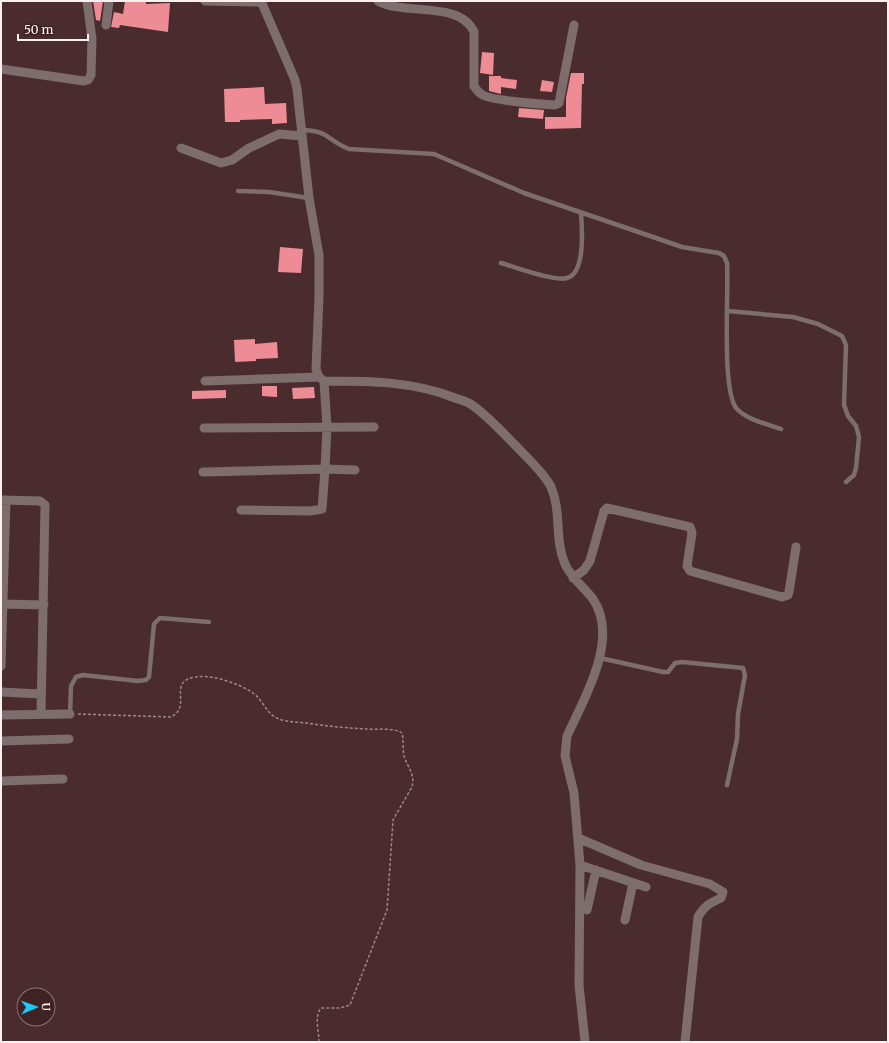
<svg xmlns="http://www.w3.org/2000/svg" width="889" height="1043" font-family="Merriweather,serif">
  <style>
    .building { fill: #ed8c95 }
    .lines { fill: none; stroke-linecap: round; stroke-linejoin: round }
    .path { stroke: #9d8889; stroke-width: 1.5; stroke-dasharray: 3 2; stroke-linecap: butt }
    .lane { stroke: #7d6d6d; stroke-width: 4.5 }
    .street { stroke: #7d6d6d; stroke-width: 9 }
  </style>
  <rect width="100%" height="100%" fill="#4a2c2e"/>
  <path class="building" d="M93 1H103L100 21 96 20Z
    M125 1 146 2V4L170 3 168 32 120 25 119 28 111 27 114 12 123 14Z
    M482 52 494 53 493 75 480 73Z
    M571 73H584V84H582L581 128 545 129V117H566V98Z
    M489 76H501V78L517 80 516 89 501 87V94L489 91Z
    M542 80 554 82 552 92 540 91Z
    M264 87 265 104 286 103 287 123 272 124V119L240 120V122H225L224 89Z
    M519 108 544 110 543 119 518 117Z
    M280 247 303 249 301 273 278 272Z
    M255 339V344L277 342 278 358 256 359V361L235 362 234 340Z
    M262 386H277V397L262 396Z
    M314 387 315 398 293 399 292 388Z
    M226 390V398L192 399V391Z"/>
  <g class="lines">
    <path class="path" d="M78 714 171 717C193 706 166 681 196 677 212 674 240 684 253 693 264 701 266 714 279 719 287 722 297 722 306 723 326 726 346 728 366 729 377 730 393 727 402 733 404 741 402 751 405 759 409 769 415 775 412 787L393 820 387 910 350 1005 340 1008H321C314 1017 319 1031 319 1042"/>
    <path class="lane" d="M301 130C328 130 327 140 349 149L434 154 524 193 656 238 682 247 719 253 724 256 727 263C729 291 721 392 737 409 747 420 768 424 781 429
      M238 191 269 192 309 198
      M501 263C515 267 555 282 567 278 586 273 582 227 581 213
      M728 311 793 317 818 324 842 336 846 345 844 405 848 416 856 426 859 437 856 468 854 475 846 482
      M600 658 663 672H668L675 663 682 662 743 668 745 675 738 714 737 739 727 785
      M70 714 71 686 76 677 83 675 138 681 146 680 149 677 154 624 160 618 209 622"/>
    <path class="street" d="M205 1 261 2
      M261 1 295 80 297 89 309 198 319 255V297L316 369 319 377
      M378 1C405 16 460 0 474 32V86C476 89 478 92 481 94 490 101 541 104 555 105L559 103 574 25
      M106 25 109 1
      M1 69 84 81 88 80 91 75 92 39 87 1
      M181 148 221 163 232 160 249 148 279 134 302 136
      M205 381 319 377 324 381C368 381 413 381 455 398 460 400 467 401 472 405 489 417 503 433 518 448 528 459 544 473 551 487 562 512 554 539 565 564 571 578 584 587 593 599 620 639 584 699 567 736L565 756 574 793 580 865 579 985 585 1042
      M204 428 374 427
      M203 472 325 469 327 427 324 381
      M1 500 40 501 45 505 41 714
      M241 510 310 511 322 509 325 469 355 470
      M573 578 584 570 590 561 604 511 607 508 690 527 692 533 687 566 690 571 782 597 788 595 789 592 796 547
      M4 604 44 605
      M1 666 6 500
      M1 692 41 694
      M1 715 70 714
      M1 741 69 739
      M1 781 63 779
      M578 838 641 865 710 884 723 892 721 898C710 903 704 906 698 917L685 1042
      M580 865 646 887
      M587 910 596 870
      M625 920 633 883"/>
  </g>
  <rect width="889" height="1043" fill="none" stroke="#fcf0f0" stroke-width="4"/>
  <g transform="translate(36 1007) rotate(88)"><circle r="19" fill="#3f2224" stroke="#8b7476"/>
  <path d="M0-3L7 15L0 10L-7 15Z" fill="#1acafc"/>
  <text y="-6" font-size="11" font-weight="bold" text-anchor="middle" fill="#fcf0f0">U</text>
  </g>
  <path d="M18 34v6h70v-6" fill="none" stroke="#fcf0f0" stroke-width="2"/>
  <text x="24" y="34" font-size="12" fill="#fcf0f0" stroke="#3f2224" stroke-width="3" paint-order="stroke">50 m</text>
</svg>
